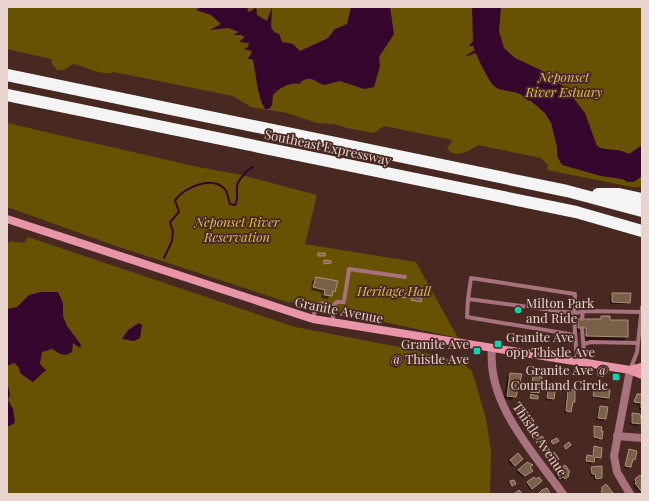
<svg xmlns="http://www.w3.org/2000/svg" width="649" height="501" font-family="'Playfair Display',serif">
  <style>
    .green { fill: #675102 }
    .water { fill: #35052d }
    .shadow { fill: #0007 }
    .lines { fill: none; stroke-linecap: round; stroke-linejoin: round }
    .stream { stroke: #35052d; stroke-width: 2 }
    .building { fill: #7a6049; stroke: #af927a }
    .lane { stroke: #a7727e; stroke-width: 4 }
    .street { stroke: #a7727e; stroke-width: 8 }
    .secondary { stroke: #e895a9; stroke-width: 8 }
    .highway { stroke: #f4f4f4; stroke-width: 12 }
    .poi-dot { fill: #0ad5b5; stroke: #482922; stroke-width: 1.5 }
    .labels { text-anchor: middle; stroke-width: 3.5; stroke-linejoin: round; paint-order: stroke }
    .park-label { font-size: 13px; font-style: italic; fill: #debd5c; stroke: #482922 }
    .street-label { font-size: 13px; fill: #e8d3ce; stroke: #482922 }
    .poi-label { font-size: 13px; fill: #e8d3ce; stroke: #482922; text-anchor: start }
  </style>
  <rect width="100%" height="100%" fill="#482922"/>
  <path class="green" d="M7 7H642V187H632L547 170 548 165 541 158 478 145C469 151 456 159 447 149L453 140 384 126 374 133 347 128 334 124 317 123 287 113 251 107 233 96 114 72C102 77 86 66 73 64L64 70H57L52 64 51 59 7 49Z
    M7 123 198 167 242 175 317 195 305 244 416 262 458 338 291 302 292 294 290 303 113 245 7 207Z
    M28 237 295 327 410 349 462 362 472 371 486 419 491 451 490 494H7V244L10 241 24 243Z"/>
  <path class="water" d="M201 7H247L248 11 250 12 256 7 257 15 267 21 272 7 271 27 274 32 279 34 282 42 293 44 300 51 328 38 335 29 347 24 351 7H390L394 34 379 57 380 66 374 87 364 89 340 81 324 85C315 82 312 75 302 81L300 84C289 82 280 88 273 95L272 105 269 109H265C257 96 256 74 253 60L247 58 250 56 252 51 244 49 248 47 249 43 239 42 245 37 241 35H233L239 32 228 28 210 30 221 24 211 15 196 10Z
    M472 7H501L499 31 504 48 515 58 545 72 549 78 565 87 585 113 597 146C606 152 618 147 629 154L642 145V176L634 182H628L622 179 601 176 562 165 557 156V147L551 123 545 113 531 101 527 100C519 88 502 94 493 85 489 81 478 59 476 53L464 57 475 50 473 46H469L473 41Z
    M41 292H58L63 303V316L67 326 81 345 80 348 73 343 72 352C63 358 60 353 52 349L42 352 40 364 46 370 33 382 21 374 18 366 14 363 7 366V309L17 307 29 295Z
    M139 323 142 325 140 338 134 341 122 339 128 330Z
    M7 382 10 394 8 400 13 409 15 423 7 427Z"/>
  <path class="shadow" d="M316 278 334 291 327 299 321 298 322 293 311 290 312 281Z
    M612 294 629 302 627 304H610V296Z
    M602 317 609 321H627V337L622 342 581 341 582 332H574V324L578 320H599Z
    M511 374 521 375 518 389 512 400 504 399 507 377Z
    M533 377 538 393 535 396 536 399 530 398 532 394H529L531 379Z
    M549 385 555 386 553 399 551 401 545 400 547 387Z
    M568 390 574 391V402L568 413H564L566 392Z
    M594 391 608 398 606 400 591 397Z
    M637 395H642V410H639V405L633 404Z
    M523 407 531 423 525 428 514 414Z
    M600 407 605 419 603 421 596 420 598 409Z
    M633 414 641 418 639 426 630 425 631 416Z
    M595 427 601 438 599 440 593 439V429Z
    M542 438 546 443 539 449 535 443Z
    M595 447 600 457 598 459H593L591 464 585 463 587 456 591 457Z
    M629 450 634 459 628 469 624 468Z
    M518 454 520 461 512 467 508 462Z
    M553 454 557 459 551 465 546 459Z
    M528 464 530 472 523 478 516 472Z
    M565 467 566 478 562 481 560 479 558 480 554 475Z
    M592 468 601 478 599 480H594V476H590V470Z
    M640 476 642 479V490L638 492 633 486 635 484 633 482Z
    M528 482 539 483 530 490 526 484Z"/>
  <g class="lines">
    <path class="stream" d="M164 258 172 241 173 232 170 222 179 212 175 200C185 188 210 175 225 189 228 193 228 199 230 204L235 205C239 199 236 192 237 186 238 180 248 169 253 167"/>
  </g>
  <path class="building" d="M318 253H325V256H318Z
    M324 260 331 261V263L324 264Z
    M316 277 338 281 335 292 333 291 332 296 324 295 325 290 313 287Z
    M401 293 407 294V298L400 297Z
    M612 293H631L630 303 612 302Z
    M412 297 422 298 421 302 411 300Z
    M601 316H610V320H628V337L586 336V328H578V319H601Z
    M510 373 522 374 516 397 507 396Z
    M533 376 542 377 539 393 530 392Z
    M549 384 556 385 554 399 547 398Z
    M568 389 575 390V402H573L571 412 566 411Z
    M601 389 610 390 609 398 593 396 594 390 601 391Z
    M531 394 538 396V399L530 398Z
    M637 394H642V409L641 408V403L634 402Z
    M523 406 534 421 527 427 516 411Z
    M600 406 608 407 606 419 598 418Z
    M632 413 640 414 642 424 632 423Z
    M594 426 602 427 601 431H603L602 439 594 437Z
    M542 436 547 443 542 448 536 440Z
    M557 438 559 441 553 444 551 441Z
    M569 442 571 445 566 449 564 446Z
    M594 446 602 448 601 458 595 457 594 462 586 461 587 455 593 456Z
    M629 449 637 451 635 460 633 459 631 467 625 466Z
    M554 452 559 459 553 464 548 456Z
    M518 453 523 459 515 466 510 460Z
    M527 462 533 465 530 467 533 471 525 476 518 470Z
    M565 465 570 472 568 474 569 476 565 479 563 477 560 479 556 472Z
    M602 466V478L596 479 595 474H592L591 467Z
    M640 475 642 477 641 491 635 483 636 482 635 479Z
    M534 477 536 479 539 477 542 481 532 489 527 482Z
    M514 480 516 484 512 486 510 481Z
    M606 484 613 493 612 494H603L601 491 603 490 601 488Z
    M547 488 550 494H538L542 490Z
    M519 490 522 494H514Z"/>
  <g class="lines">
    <path class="lane" d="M468 299 467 317 575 335
      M333 306 337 302H344L349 269 405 277
      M313 319 315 310 320 304 325 303 333 306 334 310 332 323
      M582 319 583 311
      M582 328 585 364
      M584 344 591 342 638 343
      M577 363 574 316 575 294 471 278 468 299 574 313 588 311 641 312
      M630 370 637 352 642 307"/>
    <path class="street" d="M492 349C487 404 533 452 563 494
      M630 370 614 456 617 472 630 494
      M617 436 642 438"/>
    <path class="secondary" d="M7 219 313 319 630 370 642 375
      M630 370 642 367"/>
    <path class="highway" d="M7 75 567 191 642 211
      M7 95 576 212 642 231
      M598 194H619L642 199"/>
  </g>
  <g class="poi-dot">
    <circle cx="518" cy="310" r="4"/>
    <rect x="494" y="340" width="8" height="8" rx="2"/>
    <rect x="473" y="347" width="8" height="8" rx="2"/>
    <rect x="612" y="373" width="8" height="8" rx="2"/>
  </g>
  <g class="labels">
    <g class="park-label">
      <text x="564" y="82">Neponset<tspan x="564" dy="15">River Estuary</tspan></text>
      <text x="237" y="227">Neponset River<tspan x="237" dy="15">Reservation</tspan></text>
      <text x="394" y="296">Heritage Hall</text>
    </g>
    <g class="street-label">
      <text transform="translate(328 147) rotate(12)" y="5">Southeast Expressway</text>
      <text transform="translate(339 310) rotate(11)" y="5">Granite Avenue</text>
      <text transform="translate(540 439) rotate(56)" y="5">Thistle Avenue</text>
    </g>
    <g class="poi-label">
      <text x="526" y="308">Milton Park<tspan x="526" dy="15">and Ride</tspan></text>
      <text x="506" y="342">Granite Ave<tspan x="506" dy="15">opp Thistle Ave</tspan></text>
      <text x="469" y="349" text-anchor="end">Granite Ave<tspan x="469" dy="15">@ Thistle Ave</tspan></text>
      <text x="608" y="375" text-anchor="end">Granite Ave @<tspan x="608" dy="15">Courtland Circle</tspan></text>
    </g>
  </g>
  <rect width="649" height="501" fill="none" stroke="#e8d3ce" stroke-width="16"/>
</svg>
